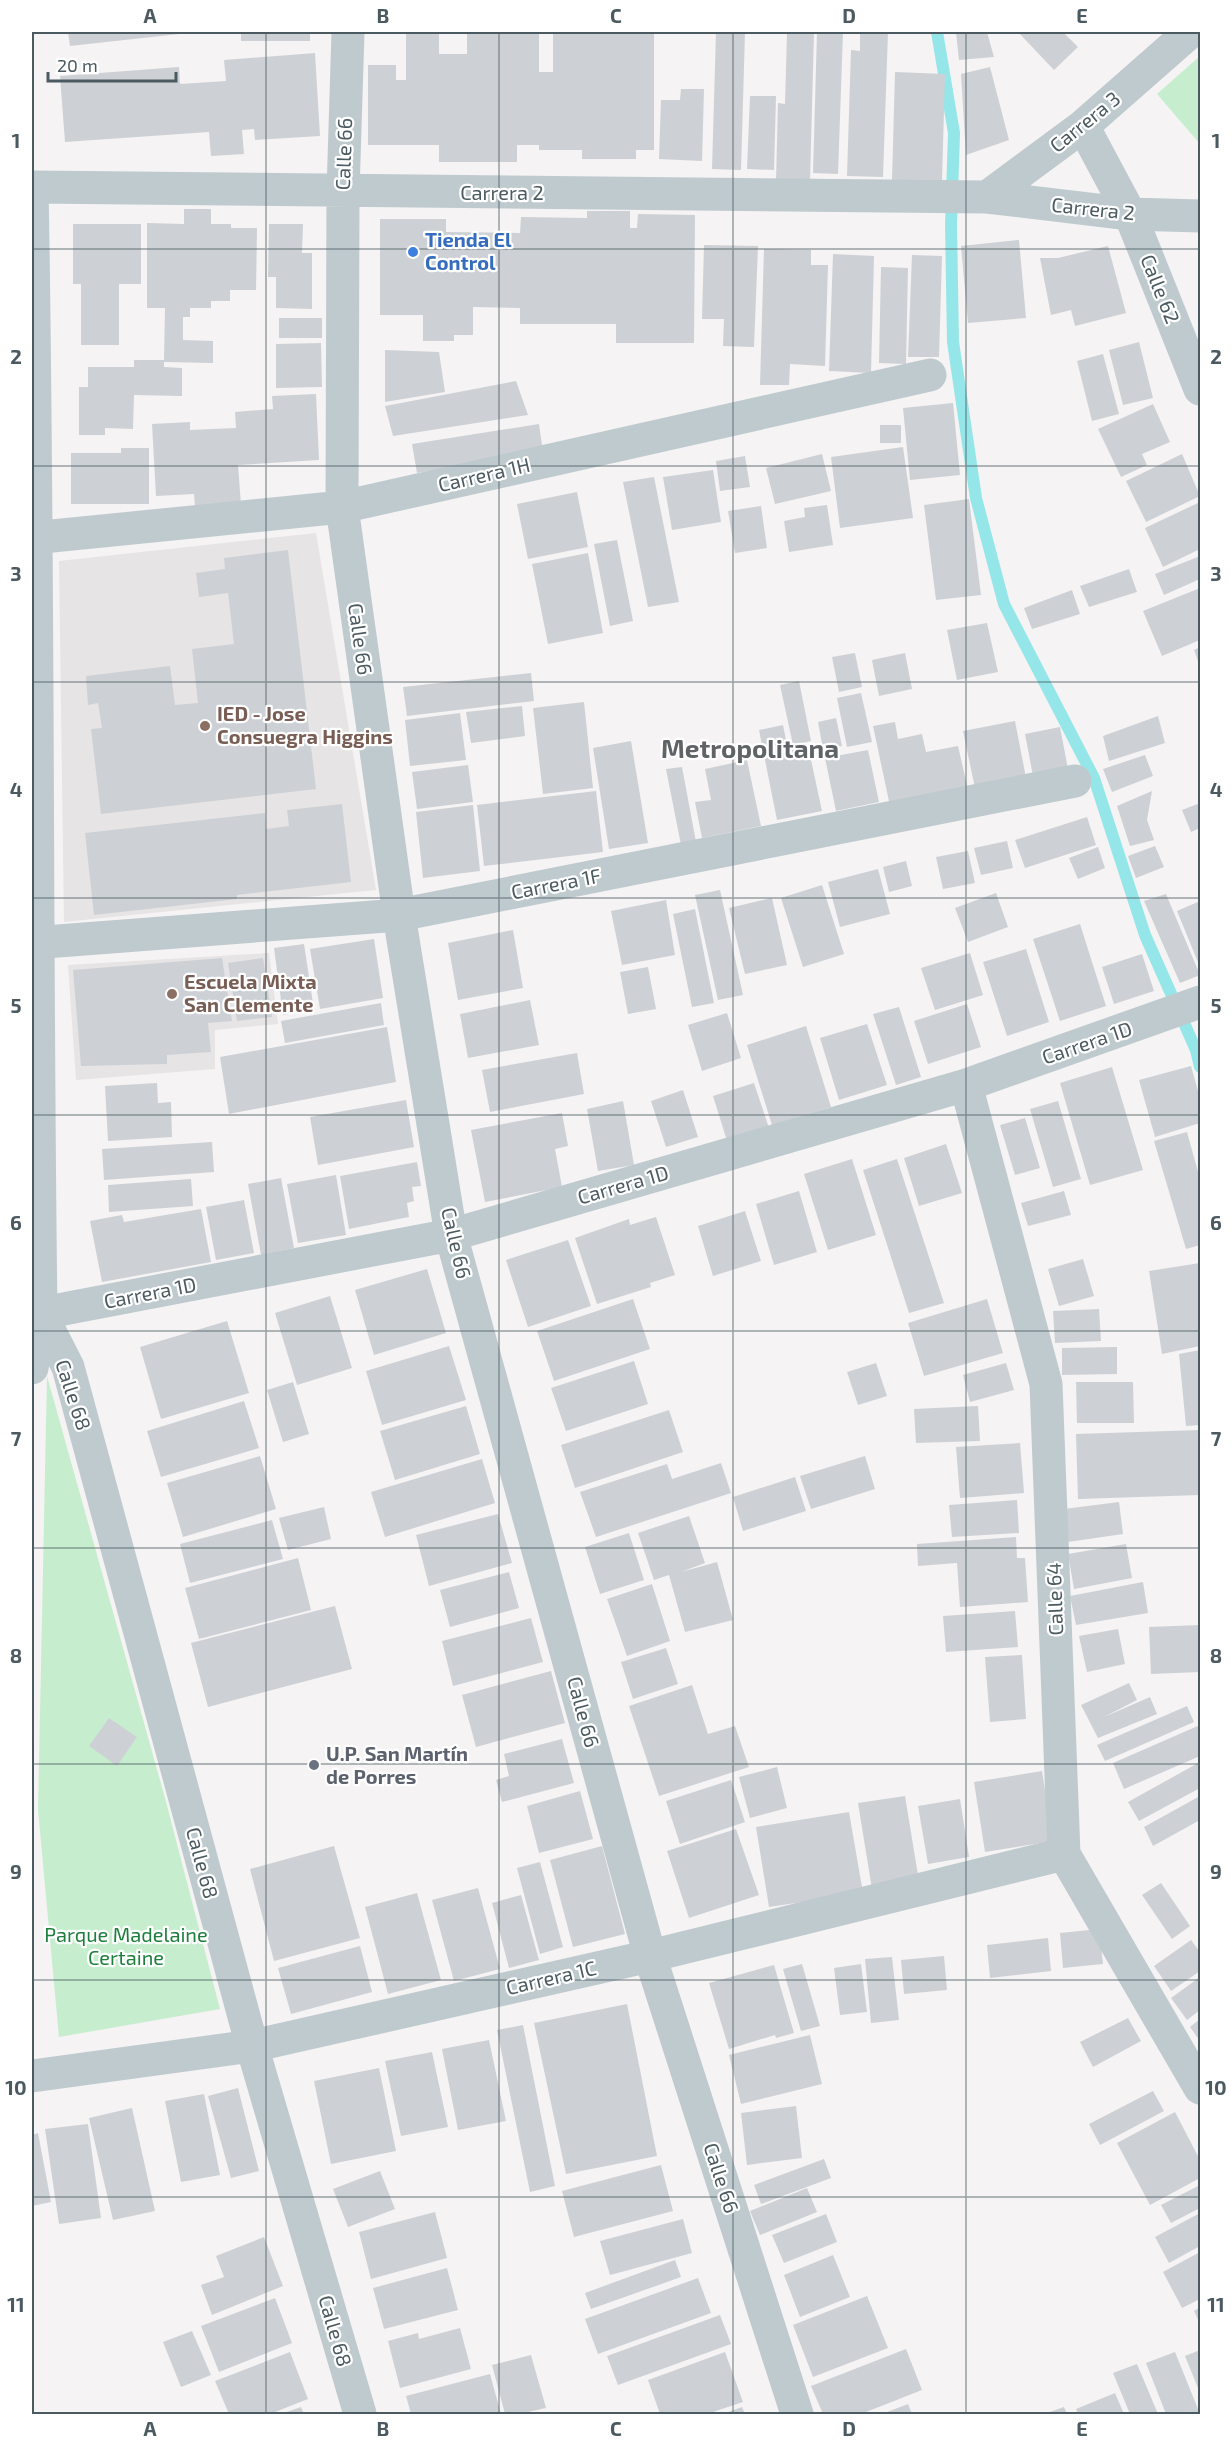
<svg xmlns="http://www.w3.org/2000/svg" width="1232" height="2446" font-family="'Exo 2',sans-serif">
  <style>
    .education { fill: #e6e4e5 }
    .green { fill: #c6eece }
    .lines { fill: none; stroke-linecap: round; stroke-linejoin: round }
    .stream { stroke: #95e6e8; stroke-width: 12 }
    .building { fill: #cdd1d5 }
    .minor { stroke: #bfcace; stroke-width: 33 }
    .grid { fill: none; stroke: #4b5a60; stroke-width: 1.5; stroke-opacity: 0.55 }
    .shop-dot { fill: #3f7fe0; stroke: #fff; stroke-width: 2 }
    .education-dot { fill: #8d6e63; stroke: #fff; stroke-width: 2 }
    .worship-dot { fill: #6b7280; stroke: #fff; stroke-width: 2 }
    .labels { text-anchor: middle; stroke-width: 4.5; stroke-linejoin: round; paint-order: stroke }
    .street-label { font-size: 20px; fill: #4b5a60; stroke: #fff }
    .shop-label { font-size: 20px; font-weight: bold; fill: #366cbe; stroke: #fff; text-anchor: start }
    .education-label { font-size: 20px; font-weight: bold; fill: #785e54; stroke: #fff; text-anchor: start }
    .worship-label { font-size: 20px; font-weight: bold; fill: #5b616d; stroke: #fff; text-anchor: start }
    .park-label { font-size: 20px; fill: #1e7f3d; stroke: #fff }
    .district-label { font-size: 26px; font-weight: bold; fill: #5f6467; stroke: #fff }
    .neatline { fill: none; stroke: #4b5a60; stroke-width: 2 }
    .grid-label { font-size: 20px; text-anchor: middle; font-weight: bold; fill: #4b5a60 }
  </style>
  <rect width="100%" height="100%" fill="#f5f3f3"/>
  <path class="education" d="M316 533 376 890 64 922 59 561Z
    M269 953 278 1024 215 1030V1069L76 1080 68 965Z"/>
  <path class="green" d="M1200 56V144L1157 94Z
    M47 1376 165 1798 220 2009 59 2037 38 1810Z"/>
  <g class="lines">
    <path class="stream" d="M937 32 954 133 951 225 953 342 976 498 1004 604 1094 778 1145 935 1196 1050 1200 1067"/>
  </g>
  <path class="building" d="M68 32H178L179 34 70 46Z
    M241 32H310V41H241Z
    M406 32H439V54H467V32H539V72H553V32H654V150H636V159H582V150H539V145H517V162H439V145H368V65H396V80H406Z
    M716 32H745L741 170 712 169Z
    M787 32 814 33 810 182 776 181 778 103 785 104Z
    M817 32H843L838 174 813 173Z
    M860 32H888L883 177 847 176 851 50 860 51Z
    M956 32H987L994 57 959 60Z
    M1018 32H1063L1078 47 1054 70Z
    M315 53 320 136 255 140 254 129 242 130 244 154 211 156 209 132 65 142 60 76 179 67 180 84 226 81 224 60Z
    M990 67 1009 140 966 155 961 74Z
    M895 72 945 74 942 181 892 180Z
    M681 89H704L702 161 659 159 661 100H680Z
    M750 96H776L774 170 747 169Z
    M184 209H211V224H231V228H257L256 290H230V301H211V308H190V317H183V340L213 341V363L164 362V367L182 368V396L134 395 133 429 105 428V435H79V387H88V367H134V360H164L165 308H147V223L184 224Z
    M587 211H630V228H637L638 214 695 215 694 343H616V324H520V308L473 307V335H454V341H423V315H380V219H446V232L520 233 521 217 587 218Z
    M73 224H141V284H119V345H81V284H73Z
    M269 224H303L302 253H312V309L276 308V277H268Z
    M1019 240 1026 318 968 323 961 246Z
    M704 245 758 246 754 347 723 346 724 319H702Z
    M1108 246 1126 313 1075 326 1071 310 1051 315 1040 258H1058Z
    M764 249 811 250V265H828L825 366 790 364 789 385H760Z
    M833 254 874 256 871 373 829 371Z
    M912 255 942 256 939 357H908Z
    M881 267 908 268 906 364 879 363Z
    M279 318H322V338H279Z
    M1139 342 1153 398 1123 405 1109 350Z
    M321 343 322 387 276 388V344Z
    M385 350 439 352 445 392 385 402Z
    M1103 354 1119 414 1092 421 1077 361Z
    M516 381 528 415 393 436 385 406Z
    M316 394 319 460 238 465 241 505 195 507 194 494 156 496 152 424 190 422V430L236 428 235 412 273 409 272 396Z
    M953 403 960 475 910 480 903 408Z
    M1153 404 1170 442 1142 454 1147 465 1121 477 1098 429Z
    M539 424 543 452 417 473 412 444Z
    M880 425H901V443H880Z
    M903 447 913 518 840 528 831 457Z
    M121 448H149V504H71V453H121Z
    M822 454 831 491 775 504 766 468Z
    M1182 454 1200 496 1146 522 1126 481Z
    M745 456 750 487 720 491 716 461Z
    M713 470 721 522 672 530 663 477Z
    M654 477 679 602 648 607 623 482Z
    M577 492 588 547 528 559 517 504Z
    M969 499 981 595 936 600 924 505Z
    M1200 502V549L1163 567 1145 528Z
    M827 505 833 545 789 552 784 521 805 517 804 508Z
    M761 506 767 548 735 553 728 511Z
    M617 540 633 621 610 626 594 544Z
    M288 550 316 789 101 814 91 729 102 728 98 703 88 705 86 676 170 666 175 705 198 703 192 649 234 644 228 593 199 597 196 573 225 569 224 558Z
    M588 553 603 633 548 644 532 564Z
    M1200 556V579L1164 595 1155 574Z
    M1129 569 1137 592 1089 607 1080 586Z
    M1200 588V640L1162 656 1143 611Z
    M1072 590 1080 614 1032 629 1024 608Z
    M987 623 998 672 957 680 947 630Z
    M1200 647V667L1194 650Z
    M855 653 862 687 839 692 832 657Z
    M905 653 912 689 879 696 872 660Z
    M531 673 534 701 407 716 403 687Z
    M799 681 811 741 793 745 780 685Z
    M861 693 872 742 847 747 837 698Z
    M584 702 593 788 543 794 533 708Z
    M522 706 525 736 471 743 466 712Z
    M460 713 466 760 410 766 405 720Z
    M1158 716 1165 743 1109 761 1103 736Z
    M836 718 842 746 823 749 818 722Z
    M1015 721 1027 783 976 793 963 731Z
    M895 722 898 739 922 734 926 752 958 746 969 794 890 806 873 726Z
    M783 725 788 750 808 746 822 811 777 820 759 730Z
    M1060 727 1068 769 1033 776 1025 734Z
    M631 741 648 843 609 849 593 748Z
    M868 750 879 802 836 811 825 758Z
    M1145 755 1153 776 1112 792 1103 769Z
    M747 760 761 826 702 838 695 802 711 800 705 769Z
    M468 765 473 802 417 809 412 772Z
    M682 767 696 842 681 845 666 769Z
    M596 791 603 852 484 866 477 805Z
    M1152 791 1147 820 1154 840 1130 846 1117 806Z
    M1200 803V828L1191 832 1182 810Z
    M342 804 351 882 237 895V899L94 915 85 833 265 813 266 829 289 826 287 810Z
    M473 805 480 871 423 878 416 812Z
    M1087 817 1096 845 1025 868 1015 840Z
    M1007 841 1013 868 981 875 974 848Z
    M1155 846 1164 867 1136 878 1128 856Z
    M1098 847 1105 868 1078 879 1069 858Z
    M968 851 975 883 943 889 936 857Z
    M906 861 912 886 889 892 883 867Z
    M878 869 890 914 840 927 828 882Z
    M822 885 844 954 803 967 781 898Z
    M720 890 743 995 718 1000 695 895Z
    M996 893 1008 927 968 942 955 908Z
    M1166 894 1200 975 1180 983 1144 901Z
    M772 898 787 965 745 974 729 908Z
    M666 900 675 955 622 965 611 911Z
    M1200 901V967L1177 911Z
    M695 909 714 1003 692 1007 673 914Z
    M1080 924 1106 1006 1060 1021 1033 939Z
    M513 930 523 988 458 1000 448 943Z
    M374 939 383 998 320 1009 310 949Z
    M304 944 314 1010 283 1015 274 948Z
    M1026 949 1049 1022 1007 1036 983 962Z
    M970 953 983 995 935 1010 921 968Z
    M1142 954 1154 991 1114 1004 1102 967Z
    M222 958 232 1021 208 1023 211 1052 167 1055V1064L81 1066 73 970Z
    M263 958 272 1017 237 1021 228 963Z
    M648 967 656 1009 628 1014 620 972Z
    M530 1000 539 1045 468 1058 460 1014Z
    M381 1003 384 1025 285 1043 281 1021Z
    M967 1004 981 1047 928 1064 914 1021Z
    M899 1007 921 1077 896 1085 873 1014Z
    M727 1013 741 1058 702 1071 688 1025Z
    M867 1024 887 1085 839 1100 820 1038Z
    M806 1026 831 1107 772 1125 747 1045Z
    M387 1027 396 1082 229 1114 220 1057Z
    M577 1053 584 1094 490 1112 482 1070Z
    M1191 1066 1200 1098V1123L1155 1137 1139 1080Z
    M1112 1067 1143 1170 1090 1185 1060 1083Z
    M157 1083 158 1103 171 1102 172 1137 108 1141 105 1086Z
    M754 1083 770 1131 728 1144 713 1096Z
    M683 1090 698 1137 666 1147 651 1101Z
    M406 1100 414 1147 318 1165 310 1117Z
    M623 1101 634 1165 598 1171 587 1109Z
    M1058 1101 1081 1179 1053 1187 1030 1109Z
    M562 1113 568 1146 555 1149 562 1187 485 1202 471 1130Z
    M1025 1118 1040 1168 1015 1175 1000 1125Z
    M1187 1132 1200 1179V1245L1186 1249 1154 1141Z
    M212 1142 214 1172 104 1180 102 1149Z
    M946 1144 962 1193 919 1206 904 1158Z
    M852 1159 876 1235 828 1250 804 1174Z
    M897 1159 944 1303 909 1313 863 1170Z
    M417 1162 421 1186 412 1187 414 1201 407 1203 409 1217 349 1229 340 1176Z
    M336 1175 346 1235 298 1243 287 1184Z
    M281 1178 294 1248 261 1255 248 1184Z
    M191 1179 193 1206 109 1212 108 1185Z
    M799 1191 817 1252 774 1265 756 1204Z
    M1064 1191 1071 1215 1028 1226 1021 1203Z
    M244 1200 254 1253 216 1260 206 1207Z
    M201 1209 211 1262 102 1282 90 1221 122 1215 124 1222Z
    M745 1211 761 1261 713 1276 698 1226Z
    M656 1217 675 1275 650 1283 651 1287 597 1304 575 1238 629 1219 630 1225Z
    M568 1240 591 1306 528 1327 506 1260Z
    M1083 1259 1094 1296 1059 1306 1048 1269Z
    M1200 1263V1346L1162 1354 1149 1271Z
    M427 1269 446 1333 374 1355 355 1290Z
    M330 1296 352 1368 297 1385 275 1313Z
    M633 1299 650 1349 554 1381 537 1331Z
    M987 1299 1003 1353 924 1376 908 1323Z
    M1099 1309 1101 1341 1055 1343 1053 1311Z
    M227 1321 249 1393 161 1419 140 1347Z
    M449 1346 466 1400 382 1425 366 1371Z
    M1117 1347V1374L1062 1375V1348Z
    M1200 1350V1425L1186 1426 1179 1354Z
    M634 1361 648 1404 566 1431 551 1388Z
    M876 1363 887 1396 858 1405 847 1372Z
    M1006 1363 1014 1390 970 1402 963 1375Z
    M293 1382 309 1434 283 1442 267 1390Z
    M1076 1382H1133L1134 1423H1077Z
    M244 1401 259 1448 161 1477 147 1431Z
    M466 1406 480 1454 395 1480 380 1431Z
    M978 1406 980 1441 916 1443 914 1409Z
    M669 1410 683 1452 575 1488 561 1445Z
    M1200 1430V1495L1078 1499 1076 1434Z
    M1020 1443 1024 1493 960 1498 956 1447Z
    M260 1456 276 1509 183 1537 167 1483Z
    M865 1456 875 1489 811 1509 800 1476Z
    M482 1459 495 1503 385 1537 371 1492Z
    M721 1463 731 1493 596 1537 580 1492 667 1464 672 1479Z
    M795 1477 806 1511 743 1531 733 1497Z
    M1017 1500 1019 1533 952 1537 949 1505Z
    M1119 1502 1123 1534 1068 1542 1064 1509Z
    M324 1507 331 1539 288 1550 279 1518Z
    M498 1514 512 1563 429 1586 416 1535Z
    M689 1516 705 1563 681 1572 717 1562 733 1620 685 1632 669 1575 654 1580 638 1533Z
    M272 1520 283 1559 190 1583 180 1544Z
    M629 1533 644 1580 600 1594 585 1547Z
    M1016 1537 1017 1558H1025L1028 1602 960 1607 957 1563 918 1566 917 1544Z
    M1126 1544 1132 1578 1074 1589 1068 1554Z
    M298 1558 311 1610 199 1639 185 1588Z
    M509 1572 519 1608 450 1627 440 1590Z
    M1143 1582 1148 1613 1076 1625 1070 1596Z
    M652 1584 670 1641 627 1656 607 1599Z
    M335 1606 352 1669 208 1707 191 1643Z
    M1015 1611 1018 1647 946 1652 943 1616Z
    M531 1618 543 1662 453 1686 442 1641Z
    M1200 1625V1672L1151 1674 1149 1627Z
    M1118 1629 1125 1664 1087 1672 1079 1636Z
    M666 1648 678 1684 633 1699 621 1662Z
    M1022 1655 1026 1719 990 1722 985 1657Z
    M551 1671 565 1723 476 1747 462 1695Z
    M1129 1683 1137 1700 1104 1717 1150 1697 1157 1714 1098 1738 1081 1705Z
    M692 1685 708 1734 735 1726 749 1767 659 1796 629 1706Z
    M1187 1706 1194 1722 1105 1761 1097 1745Z
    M109 1718 137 1737 117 1766 89 1746Z
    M1200 1725V1756L1124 1789 1113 1763Z
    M562 1739 574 1783 502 1802 496 1780 509 1776 504 1754Z
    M1200 1762V1788L1139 1821 1128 1802Z
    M777 1767 787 1808 750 1818 739 1777Z
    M1042 1771 1053 1841 985 1852 974 1782Z
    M731 1780 745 1822 680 1844 666 1801Z
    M580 1791 593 1839 539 1853 527 1806Z
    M905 1796 919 1881 872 1889 858 1803Z
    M1200 1796V1820L1153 1846 1144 1827Z
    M960 1799 969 1857 928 1864 918 1806Z
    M849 1812 863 1893 769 1907 756 1827Z
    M736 1829 759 1895 689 1918 667 1851Z
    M334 1846 360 1938 274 1961 250 1869Z
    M602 1846 625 1934 573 1947 550 1860Z
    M540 1862 563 1947 540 1954 517 1868Z
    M1161 1883 1190 1926 1172 1939 1142 1895Z
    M478 1888 500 1969 454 1981 432 1900Z
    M417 1893 441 1980 388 1994 365 1907Z
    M521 1895 539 1960 509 1968 492 1903Z
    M1099 1929 1103 1964 1063 1968 1060 1933Z
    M1048 1938 1051 1971 990 1978 987 1945Z
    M1191 1940 1200 1952V1971L1171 1991 1154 1966Z
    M360 1946 372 1992 291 2014 278 1968Z
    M944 1956 947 1990 904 1994 901 1960Z
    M892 1957 899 2020 871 2023 865 1959Z
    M802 1964 820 2026 801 2031 783 1969Z
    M861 1964 867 2012 840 2015 834 1968Z
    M774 1965 794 2033 776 2038 775 2035 729 2049 709 1983Z
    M1200 1977V2010L1187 2020 1171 1998Z
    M627 2004 657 2156 566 2174 534 2023Z
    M1128 2018 1141 2041 1093 2067 1080 2042Z
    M1200 2019V2041L1190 2027Z
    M523 2025 555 2186 530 2192 497 2030Z
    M810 2035 822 2084 741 2104 729 2055Z
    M489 2040 506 2121 458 2130 442 2049Z
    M432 2052 448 2127 401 2136 385 2061Z
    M379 2068 396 2151 331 2164 314 2081Z
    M238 2088 259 2171 231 2178 208 2096Z
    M1153 2091 1164 2111 1100 2145 1089 2124Z
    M204 2094 220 2175 181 2182 165 2101Z
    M796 2106 802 2158 747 2165 741 2113Z
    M132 2108 155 2211 113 2220 89 2118Z
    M1175 2112 1200 2160V2178L1150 2205 1117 2143Z
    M88 2124 101 2218 59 2224 45 2129Z
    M38 2133 51 2202 32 2206V2135Z
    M824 2159 831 2178 761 2204 754 2185Z
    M661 2165 673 2211 574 2237 562 2191Z
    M380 2171 395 2209 348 2227 333 2189Z
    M1200 2185V2208L1171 2223 1161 2205Z
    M807 2188 817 2212 760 2235 750 2211Z
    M435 2212 447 2258 371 2279 359 2232Z
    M1200 2213V2246L1169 2263 1155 2237Z
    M826 2214 837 2242 784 2263 772 2235Z
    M683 2219 692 2253 610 2275 600 2241Z
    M264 2237 283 2286 212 2315 201 2285 224 2277 216 2256Z
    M1200 2252V2299L1182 2308 1163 2272Z
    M833 2255 850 2297 800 2317 784 2275Z
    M675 2260 681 2277 591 2309 585 2293Z
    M447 2268 458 2310 384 2329 373 2288Z
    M698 2278 711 2313 598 2354 585 2319Z
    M867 2296 888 2348 813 2377 793 2325Z
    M275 2298 292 2343 219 2372 201 2326Z
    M1200 2307V2324L1194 2311Z
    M720 2315 731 2344 618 2385 607 2356Z
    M460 2328 471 2369 400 2388 388 2341 418 2333 419 2339Z
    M192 2331 211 2375 181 2387 163 2342Z
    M906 2349 922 2390 861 2414H823L811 2386Z
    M1200 2350V2393L1185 2356Z
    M290 2352 308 2399 270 2414H229L215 2381Z
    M725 2352 743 2402 707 2414H660L648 2380Z
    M1175 2352 1200 2414H1166L1146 2363Z
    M531 2355 546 2408 519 2414H505L492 2365Z
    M1137 2364 1158 2414H1130L1113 2373Z
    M490 2374 501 2414H411L406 2396Z
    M1115 2393 1124 2414H1078L1076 2409Z
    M908 2404 912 2414H882Z
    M301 2407 304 2414H281Z
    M742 2407 745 2414H723Z
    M1064 2407 1067 2414H1044Z"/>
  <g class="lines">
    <path class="minor" d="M348 32 343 192 342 507 399 915 451 1235 650 1956 797 2414
      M1083 126 1130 214 1200 389
      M32 187C39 562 36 938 41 1314L68 1367 252 2046 360 2414
      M32 187 987 197 1083 126 1190 32
      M987 197 1130 214 1200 216
      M32 538 342 507 930 375
      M32 943 399 915 1075 781
      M966 1085 1046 1384 1064 1854 1200 2088
      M32 1315 451 1235 966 1085 1200 1002
      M32 1368 41 1314
      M32 2076 252 2046 650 1956 1064 1854"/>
  </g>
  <path class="grid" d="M266 32V2414M499 32V2414M733 32V2414M966 32V2414M32 249H1200M32 466H1200M32 682H1200M32 898H1200M32 1115H1200M32 1331H1200M32 1548H1200M32 1764H1200M32 1980H1200M32 2197H1200"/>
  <circle class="shop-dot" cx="413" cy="252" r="6"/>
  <g class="education-dot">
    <circle cx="205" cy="726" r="6"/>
    <circle cx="172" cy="994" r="6"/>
  </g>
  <circle class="worship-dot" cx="314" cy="1765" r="6"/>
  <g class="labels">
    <g class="street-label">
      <text transform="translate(1085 122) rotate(-39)" y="7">Carrera 3</text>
      <text transform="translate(344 154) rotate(-88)" y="7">Calle 66</text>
      <text x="502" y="200">Carrera 2</text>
      <text transform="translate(1093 209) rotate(6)" y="7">Carrera 2</text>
      <text transform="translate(1160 289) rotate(68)" y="7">Calle 62</text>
      <text transform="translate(484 475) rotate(-13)" y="7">Carrera 1H</text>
      <text transform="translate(360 639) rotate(82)" y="7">Calle 66</text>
      <text transform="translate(556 884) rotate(-11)" y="7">Carrera 1F</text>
      <text transform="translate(1087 1043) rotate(-19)" y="7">Carrera 1D</text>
      <text transform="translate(623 1185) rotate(-16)" y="7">Carrera 1D</text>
      <text transform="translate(456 1243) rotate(77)" y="7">Calle 66</text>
      <text transform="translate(150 1293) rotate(-11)" y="7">Carrera 1D</text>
      <text transform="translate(73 1395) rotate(72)" y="7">Calle 68</text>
      <text transform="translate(1055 1599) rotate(-92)" y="7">Calle 64</text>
      <text transform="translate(583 1712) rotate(75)" y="7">Calle 66</text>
      <text transform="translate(202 1863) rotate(75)" y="7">Calle 68</text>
      <text transform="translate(551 1978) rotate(-13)" y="7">Carrera 1C</text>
      <text transform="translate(721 2178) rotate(72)" y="7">Calle 66</text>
      <text transform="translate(335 2331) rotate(74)" y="7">Calle 68</text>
    </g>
    <g class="shop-label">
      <text x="425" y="247">Tienda El<tspan x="425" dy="23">Control</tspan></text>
    </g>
    <g class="education-label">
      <text x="217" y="721">IED - Jose<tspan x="217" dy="23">Consuegra Higgins</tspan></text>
      <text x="184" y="989">Escuela Mixta<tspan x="184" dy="23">San Clemente</tspan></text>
    </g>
    <g class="worship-label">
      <text x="326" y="1761">U.P. San Martín<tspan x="326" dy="23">de Porres</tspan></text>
    </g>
    <g class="park-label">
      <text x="126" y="1942">Parque Madelaine<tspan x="126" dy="23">Certaine</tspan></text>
    </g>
    <g class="district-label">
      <text x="750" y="758">Metropolitana</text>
    </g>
  </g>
  <rect width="1232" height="2446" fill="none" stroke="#ffffff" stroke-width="66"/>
  <path d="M48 72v9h128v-9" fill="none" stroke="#4b5a60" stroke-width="3"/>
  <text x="57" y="72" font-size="18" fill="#4b5a60" stroke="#ffffff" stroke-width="4.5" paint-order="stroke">20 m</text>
  <rect x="33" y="33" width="1166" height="2380" class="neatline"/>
  <g class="grid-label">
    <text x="150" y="23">A</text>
    <text x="383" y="23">B</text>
    <text x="616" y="23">C</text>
    <text x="849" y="23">D</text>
    <text x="1082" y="23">E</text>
    <text x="16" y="148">1</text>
    <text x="1216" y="148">1</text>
    <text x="16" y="364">2</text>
    <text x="1216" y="364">2</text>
    <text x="16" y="581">3</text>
    <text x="1216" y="581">3</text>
    <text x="16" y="797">4</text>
    <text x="1216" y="797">4</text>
    <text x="16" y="1013">5</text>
    <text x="1216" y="1013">5</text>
    <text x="16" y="1230">6</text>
    <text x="1216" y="1230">6</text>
    <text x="16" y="1446">7</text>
    <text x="1216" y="1446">7</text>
    <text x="16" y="1663">8</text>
    <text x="1216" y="1663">8</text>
    <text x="16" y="1879">9</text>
    <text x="1216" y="1879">9</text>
    <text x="16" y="2095">10</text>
    <text x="1216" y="2095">10</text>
    <text x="16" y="2312">11</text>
    <text x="1216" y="2312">11</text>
    <text x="150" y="2436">A</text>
    <text x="383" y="2436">B</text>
    <text x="616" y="2436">C</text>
    <text x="849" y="2436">D</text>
    <text x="1082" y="2436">E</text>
  </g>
</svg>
